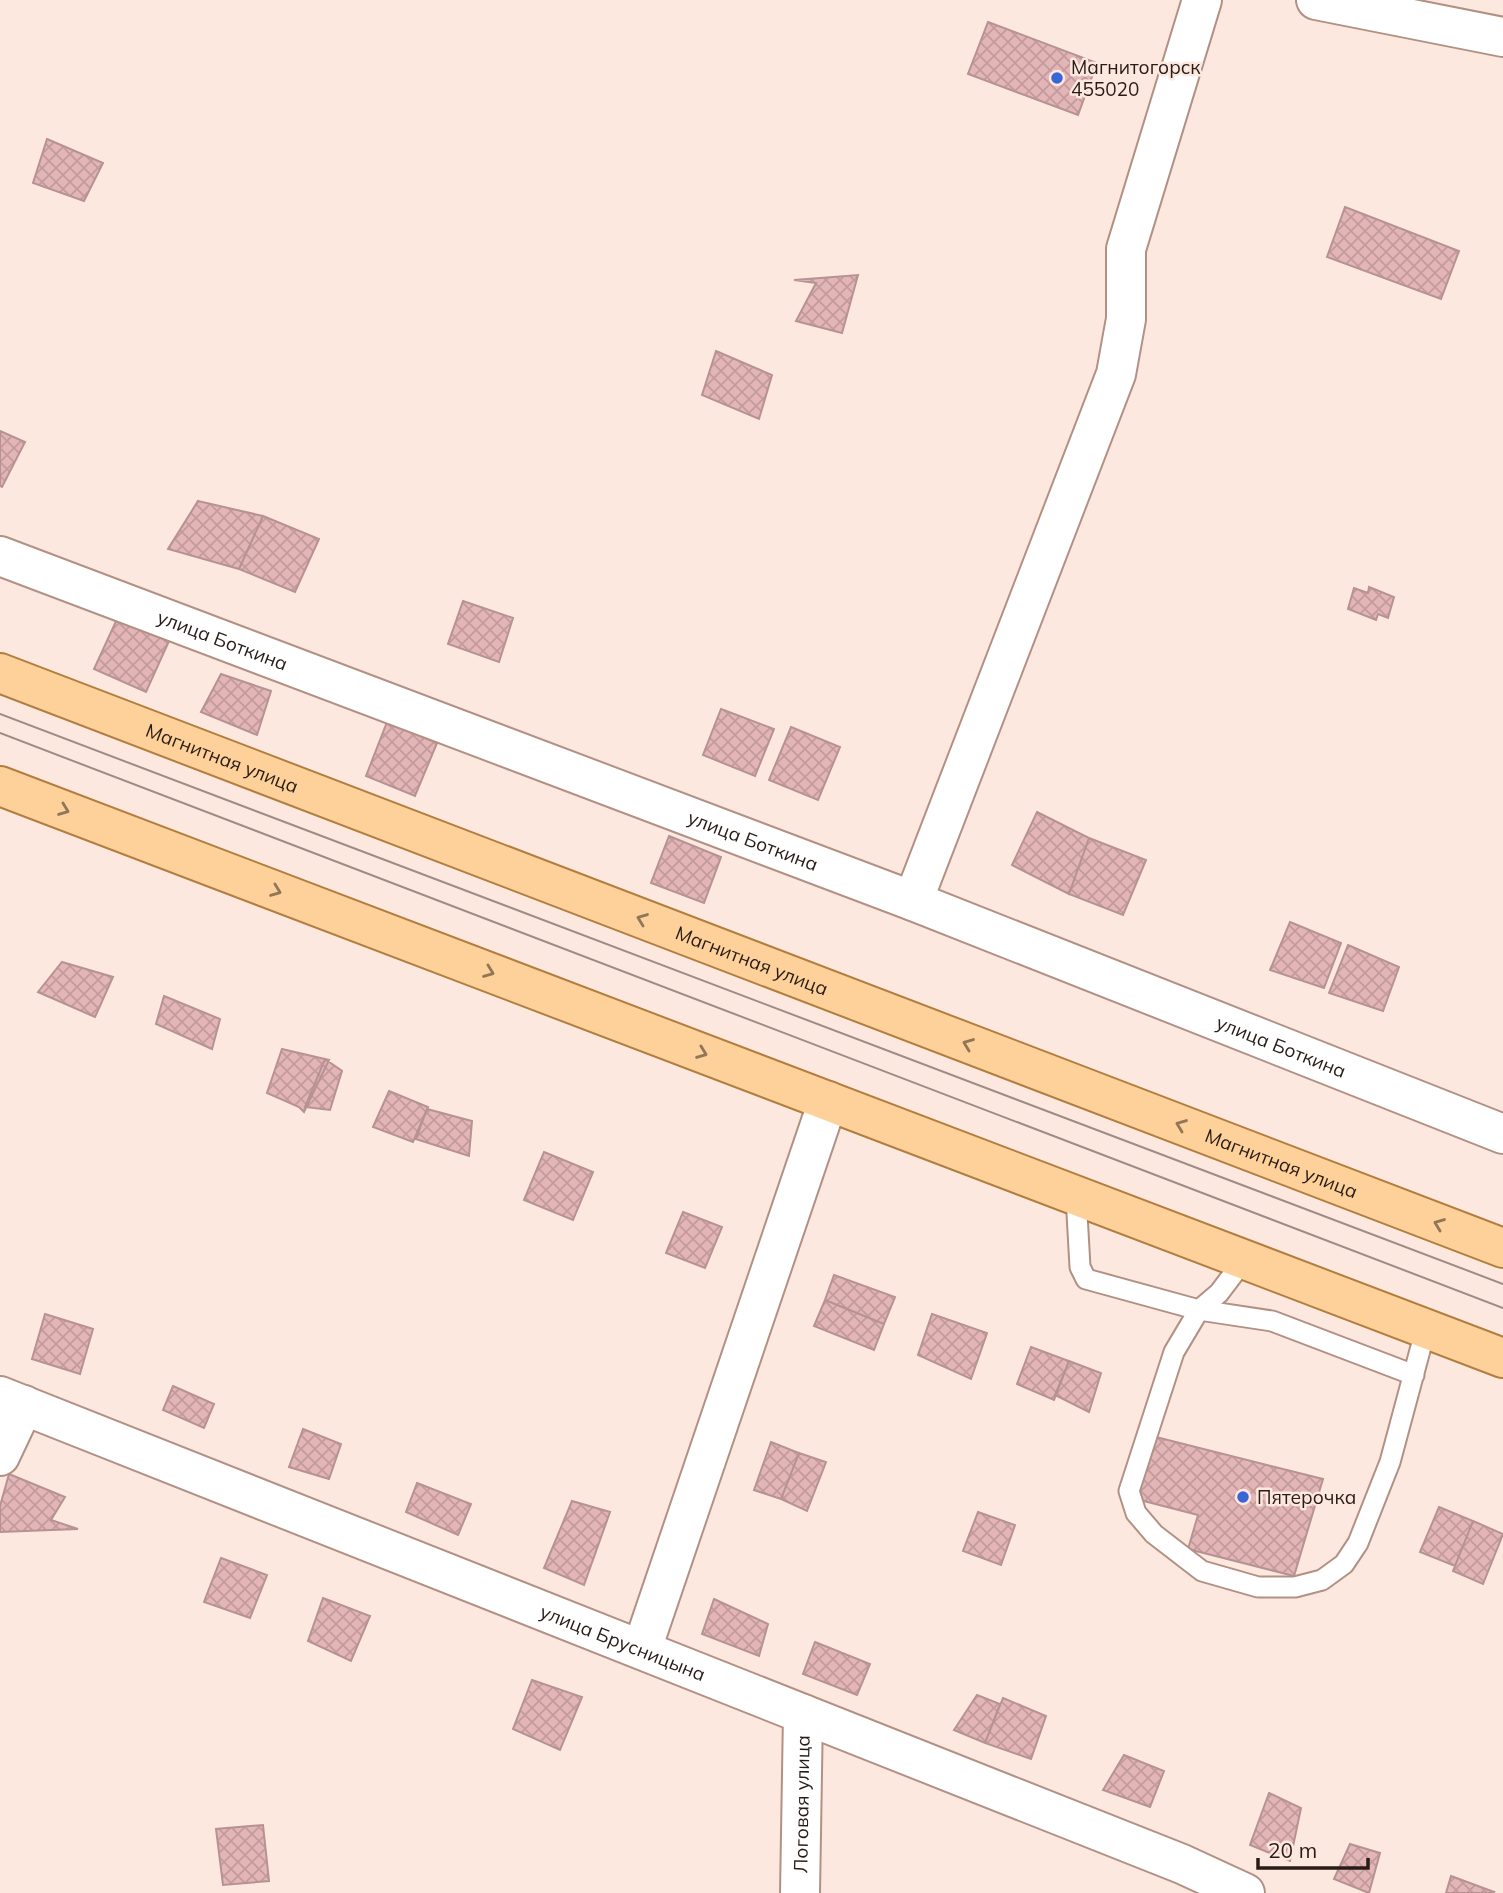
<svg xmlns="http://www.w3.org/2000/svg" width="1503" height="1893" font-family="Mulish,sans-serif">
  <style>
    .building { fill: url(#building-cross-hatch); stroke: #b69293; stroke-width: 2 }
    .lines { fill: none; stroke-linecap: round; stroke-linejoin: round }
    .lane-casing { stroke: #b29184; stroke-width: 23 }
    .street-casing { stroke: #b29184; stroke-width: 42 }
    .primary-casing { stroke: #b17e3f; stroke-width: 42 }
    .lane { stroke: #fff; stroke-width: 19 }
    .street { stroke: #fff; stroke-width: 38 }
    .primary { stroke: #fdd199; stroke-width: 38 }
    .tram { stroke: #9d8c85; stroke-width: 2 }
    .oneway { stroke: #927658 }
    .poi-dot { fill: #3966d7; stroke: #fde8df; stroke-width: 2.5 }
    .labels { text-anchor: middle; stroke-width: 5; stroke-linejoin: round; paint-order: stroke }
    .poi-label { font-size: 19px; fill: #281c17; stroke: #fde8df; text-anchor: start }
    .street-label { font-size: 19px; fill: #281c17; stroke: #fde8df }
  </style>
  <defs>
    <pattern id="building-cross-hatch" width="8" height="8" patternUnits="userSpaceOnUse" patternTransform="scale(1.75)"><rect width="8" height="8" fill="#e3b5b7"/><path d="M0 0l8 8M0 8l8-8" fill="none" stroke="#c39b9d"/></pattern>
  </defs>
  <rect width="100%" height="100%" fill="#fde8df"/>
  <path class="building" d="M988 22 1097 63 1078 115 968 74Z
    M47 139 103 163 84 201 33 183Z
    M1345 207 1459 251 1441 299 1327 257Z
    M858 275 842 333 796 321 816 283 794 280Z
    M716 351 772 375 759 419 702 395Z
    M0 431 25 442 2 487 0 486Z
    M198 501 263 516 239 569 168 549Z
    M263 516 319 539 295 592 239 569Z
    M1369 587 1394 597 1388 618 1378 614 1376 620 1348 609 1354 588 1368 593Z
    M463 601 513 618 499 662 448 644Z
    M117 619 169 641 146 692 94 669Z
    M221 674 271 691 257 735 201 712Z
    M721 709 774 729 755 776 703 755Z
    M387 722 437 743 415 796 366 776Z
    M791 727 840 747 818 800 769 780Z
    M1037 812 1089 838 1069 894 1012 865Z
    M669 836 721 857 704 903 651 883Z
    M1089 838 1146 860 1123 915 1069 894Z
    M1290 922 1341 943 1324 988 1270 970Z
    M1348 945 1399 967 1383 1011 1329 993Z
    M62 962 113 977 95 1017 38 992Z
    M164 996 220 1019 212 1049 156 1024Z
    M282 1049 329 1060 304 1112 299 1107 267 1093Z
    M325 1059 342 1071 330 1110 305 1107Z
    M389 1091 428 1107 413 1142 373 1127Z
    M427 1109 472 1121 469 1156 416 1139Z
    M544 1152 593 1172 573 1220 524 1200Z
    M683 1212 722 1227 705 1268 666 1253Z
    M834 1275 895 1297 884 1324 825 1300Z
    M825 1300 884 1324 874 1350 814 1326Z
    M45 1314 93 1329 80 1374 32 1359Z
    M932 1314 987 1333 971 1379 918 1355Z
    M1031 1347 1069 1361 1054 1400 1017 1384Z
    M1069 1361 1101 1373 1089 1412 1055 1395Z
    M173 1386 214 1404 204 1428 163 1410Z
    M303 1429 341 1444 329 1479 289 1467Z
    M1152 1436 1323 1479 1294 1576 1188 1549 1198 1515 1136 1499Z
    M771 1442 799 1453 781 1499 754 1490Z
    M799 1453 826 1462 807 1511 781 1499Z
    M9 1474 65 1497 51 1520 78 1529 0 1532V1506Z
    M417 1483 471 1504 458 1535 406 1512Z
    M572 1501 610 1512 584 1585 544 1568Z
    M1439 1507 1473 1521 1455 1566 1420 1552Z
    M978 1512 1015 1525 1001 1565 963 1551Z
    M1473 1521 1503 1534 1483 1584 1453 1571Z
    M221 1558 267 1575 250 1618 204 1602Z
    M323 1598 370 1616 351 1661 308 1641Z
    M714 1599 768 1624 759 1656 702 1634Z
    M815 1642 870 1664 857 1695 803 1674Z
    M532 1680 582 1697 560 1750 513 1729Z
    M977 1695 1000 1704 985 1743 954 1730Z
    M1003 1698 1046 1716 1031 1759 985 1743Z
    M1124 1755 1164 1771 1150 1807 1103 1790Z
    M1269 1793 1301 1808 1290 1861 1250 1845Z
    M263 1825 269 1881 223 1885 216 1829Z
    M1350 1844 1380 1853 1369 1893 1334 1879Z
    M1451 1876 1494 1892 1493 1893H1446Z"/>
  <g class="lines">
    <g class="lane-casing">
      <path id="lane" d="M1076 1196 1080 1267 1086 1279 1199 1310 1272 1321 1414 1375
        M1244 1260 1219 1293 1199 1310 1174 1352 1129 1491 1136 1513 1154 1534 1202 1571 1258 1587H1295L1322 1580 1344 1564 1358 1543 1390 1462 1426 1328"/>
    </g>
    <g class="street-casing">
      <g id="street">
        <path d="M1316 0 1503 37"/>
        <path id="s1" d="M0 556 913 901 1503 1134"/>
        <path d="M913 901 1116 374 1126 319V249L1202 0"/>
        <path id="s2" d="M0 1396 1182 1864 1245 1893"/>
        <path d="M0 1456 24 1405"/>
        <path d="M642 1649 828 1101"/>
        <path id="s3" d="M800 1893 803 1714"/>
      </g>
    </g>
    <g class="primary-casing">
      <g id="primary">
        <path id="s4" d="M0 673 1503 1248"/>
        <path d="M0 786 1503 1358"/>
      </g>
    </g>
    <use href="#lane" class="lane"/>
    <use href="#street" class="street"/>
    <use href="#primary" class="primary"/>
    <path class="tram" d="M0 714 1503 1284
      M0 733 1503 1308"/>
  </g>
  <defs><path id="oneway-chevron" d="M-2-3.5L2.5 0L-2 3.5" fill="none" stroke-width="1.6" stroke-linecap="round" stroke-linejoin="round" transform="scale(1.75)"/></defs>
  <g class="oneway">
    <use href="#oneway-chevron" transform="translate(64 810) rotate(21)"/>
    <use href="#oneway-chevron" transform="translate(276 891) rotate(21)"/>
    <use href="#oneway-chevron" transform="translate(642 919) rotate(-159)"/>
    <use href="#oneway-chevron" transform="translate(489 972) rotate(21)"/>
    <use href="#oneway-chevron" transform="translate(968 1044) rotate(-159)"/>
    <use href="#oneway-chevron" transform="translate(702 1053) rotate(21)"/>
    <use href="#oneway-chevron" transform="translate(1181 1125) rotate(-159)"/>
    <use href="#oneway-chevron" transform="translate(1439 1224) rotate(-159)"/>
  </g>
  <g class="poi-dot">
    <circle cx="1057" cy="78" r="7"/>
    <circle cx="1243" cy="1497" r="7"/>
  </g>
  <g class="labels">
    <g class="poi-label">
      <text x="1071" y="74">Магнитогорск<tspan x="1071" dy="22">455020</tspan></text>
      <text x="1257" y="1504">Пятерочка</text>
    </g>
    <g class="street-label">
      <text dy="7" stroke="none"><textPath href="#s1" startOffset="238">улица Боткина</textPath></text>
      <text dy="7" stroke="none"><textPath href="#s4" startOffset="238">Магнитная улица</textPath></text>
      <text dy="7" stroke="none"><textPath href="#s1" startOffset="805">улица Боткина</textPath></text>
      <text dy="7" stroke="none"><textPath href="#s4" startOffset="805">Магнитная улица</textPath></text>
      <text dy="7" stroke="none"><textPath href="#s1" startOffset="1372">улица Боткина</textPath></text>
      <text dy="7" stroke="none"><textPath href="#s4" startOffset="1372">Магнитная улица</textPath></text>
      <text dy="7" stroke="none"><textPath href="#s2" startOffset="670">улица Брусницына</textPath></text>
      <text dy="7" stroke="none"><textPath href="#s3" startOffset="89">Логовая улица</textPath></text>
    </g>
  </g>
  <path d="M1258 1858v10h110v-10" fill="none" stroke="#281c17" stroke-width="3.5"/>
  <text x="1268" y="1858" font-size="21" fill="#281c17" stroke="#fde8df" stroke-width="5" paint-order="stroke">20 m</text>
</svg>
